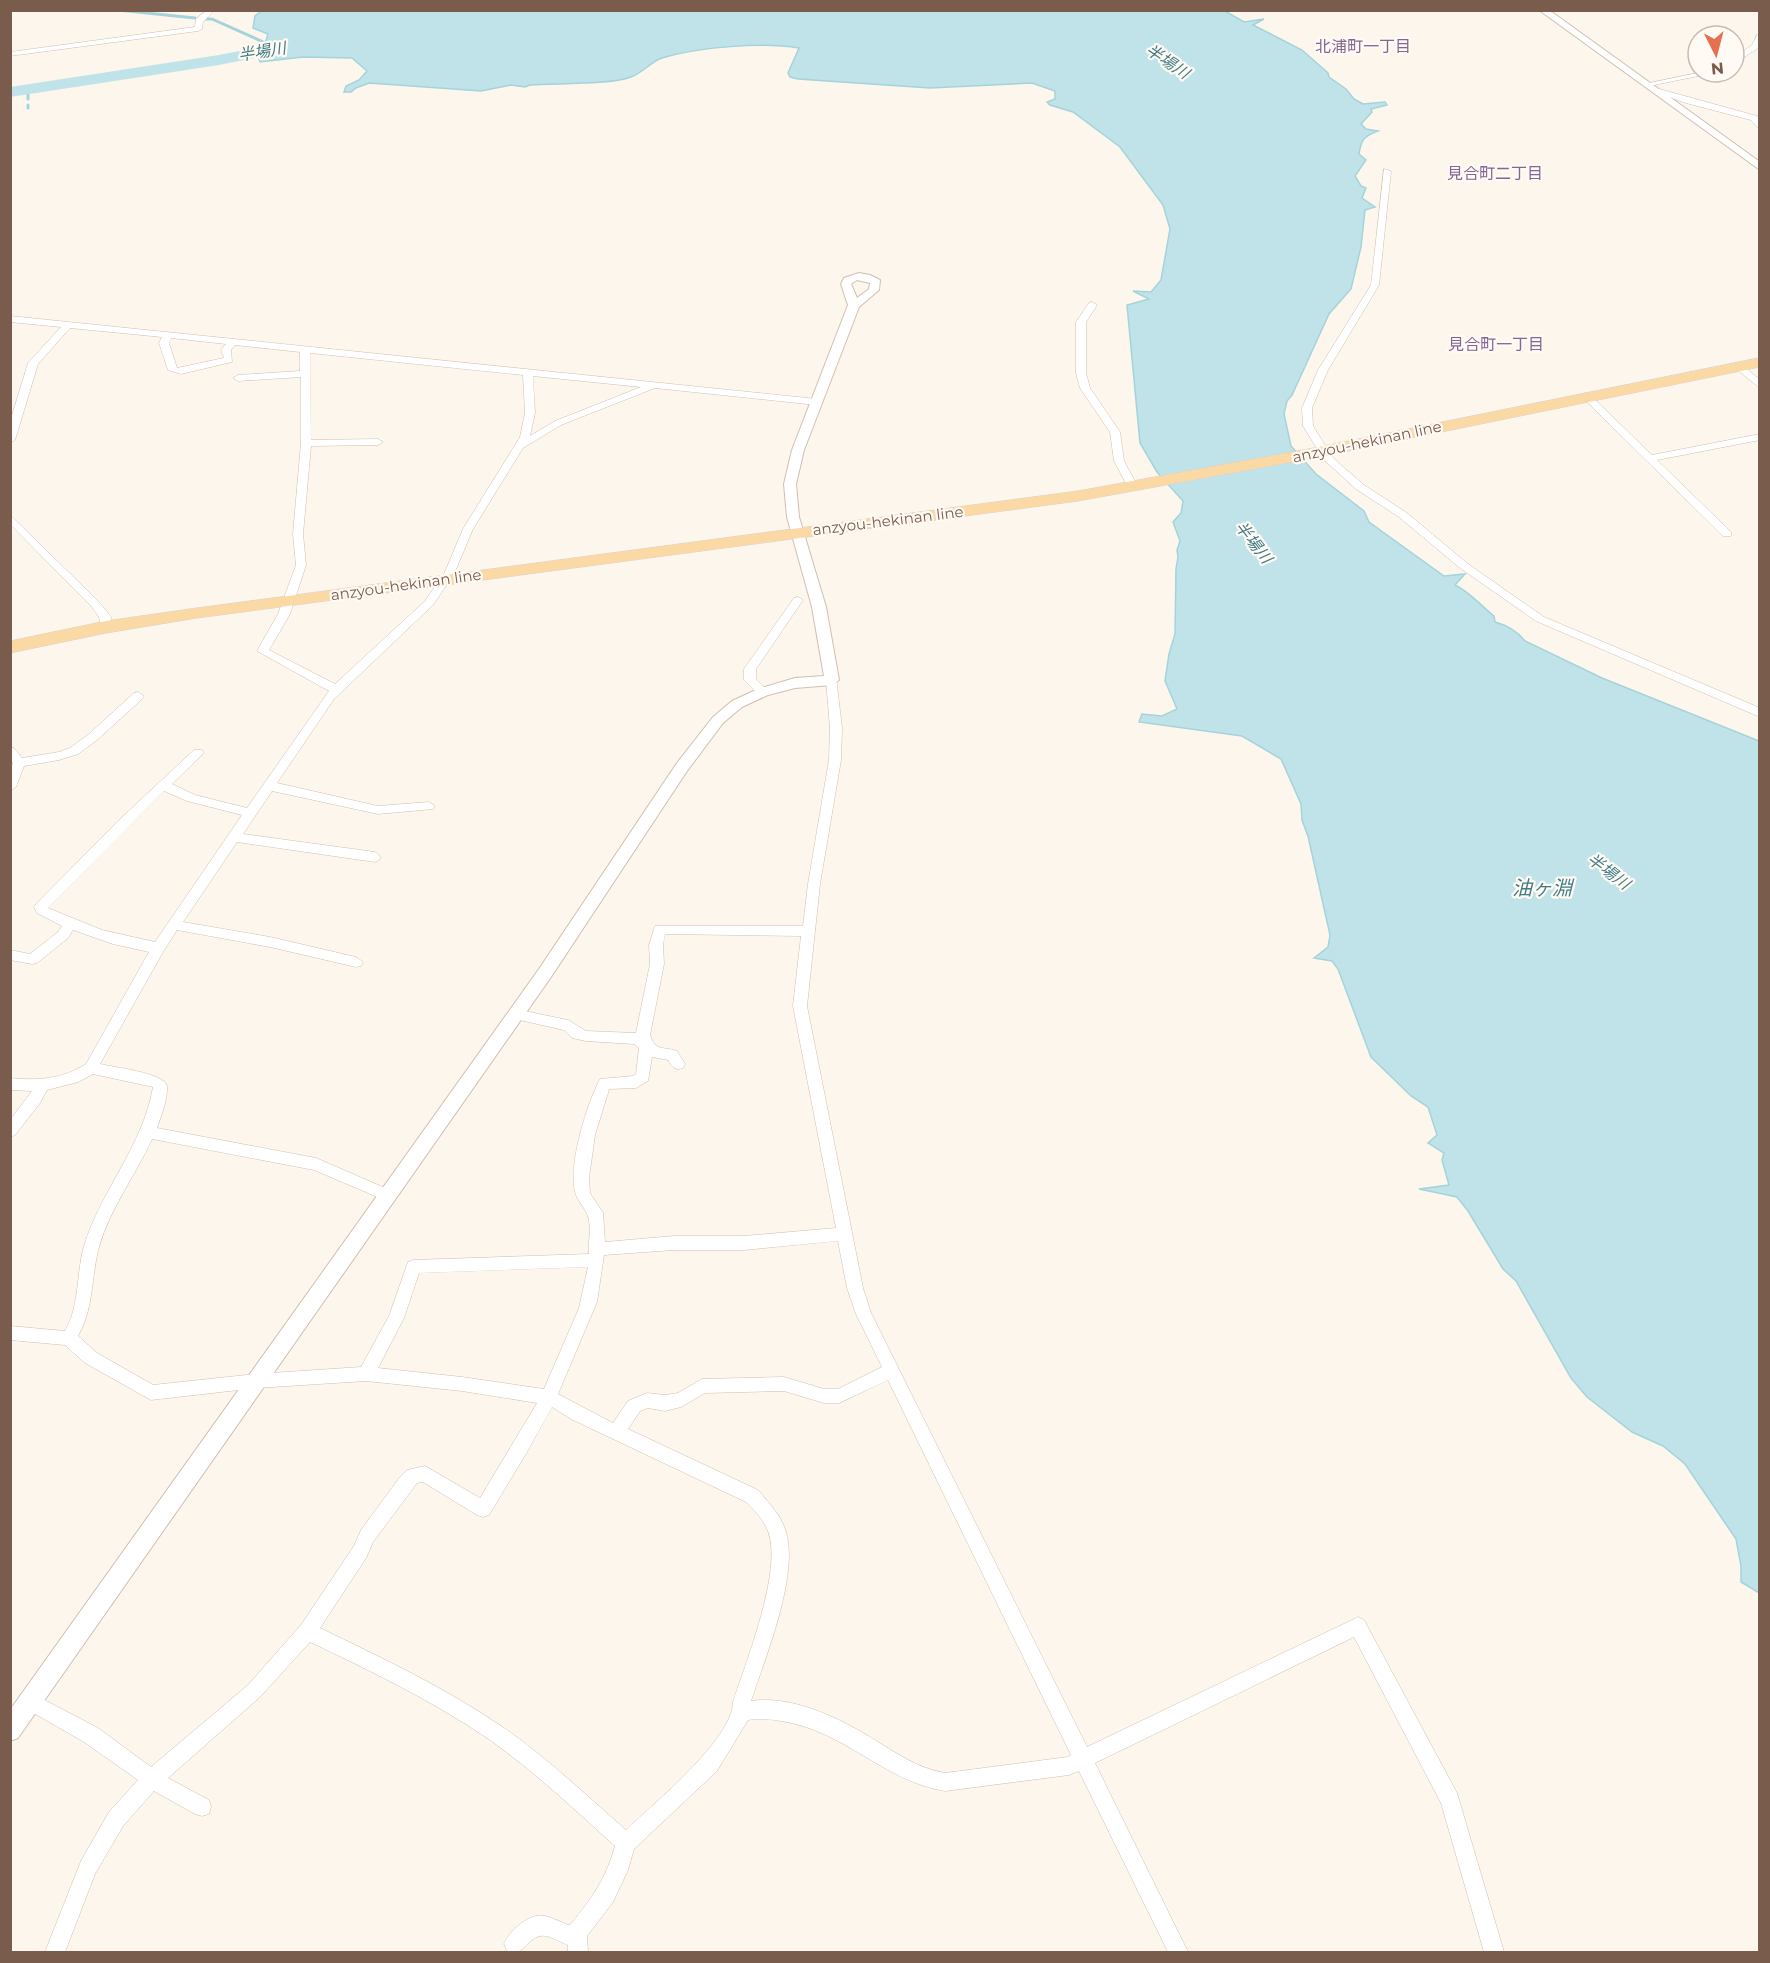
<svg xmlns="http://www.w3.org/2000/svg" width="1770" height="1963" font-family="Montserrat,'Noto Sans JP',sans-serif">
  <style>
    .water { fill: #bfe3e8; stroke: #a5d3da; stroke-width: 1.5 }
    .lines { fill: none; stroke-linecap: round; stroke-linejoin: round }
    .stream { stroke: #a5d3da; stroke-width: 3 }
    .river { fill: #bfe3e8; fill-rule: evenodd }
    .minor-casing { stroke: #d1beb0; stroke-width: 1 }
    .tertiary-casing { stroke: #d1beb0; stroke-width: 2 }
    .primary-casing { stroke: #dad1cd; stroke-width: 1 }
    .minor { fill: #fff; fill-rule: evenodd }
    .tertiary { fill: #fff; fill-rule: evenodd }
    .primary { fill: #fbd9a5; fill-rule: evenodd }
    .labels { text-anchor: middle; stroke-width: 4.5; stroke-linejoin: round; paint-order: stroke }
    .far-street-label { font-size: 15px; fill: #7a5c4d; stroke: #fffaf3 }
    .far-neighbourhood-label { font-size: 16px; fill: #846695; stroke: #fffaf3 }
    .far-water-label { font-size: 16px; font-style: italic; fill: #437c86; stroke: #fffaf3 }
    .water-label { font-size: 20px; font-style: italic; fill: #437c86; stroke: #fffaf3 }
  </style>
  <rect width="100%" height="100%" fill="#fdf6ec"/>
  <path class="water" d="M263 10 1225 11 1244 22 1264 19 1253 25 1302 50 1328 73 1329 77 1346 89 1354 99 1363 104 1385 102 1387 105 1371 109 1372 112 1361 124 1366 129 1378 131C1364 136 1361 140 1359 154L1366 160 1355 176 1361 186 1366 188 1362 198 1375 207 1365 210 1361 247 1351 289 1329 314 1292 395 1287 401 1284 414 1291 446 1316 474 1364 511 1369 522 1444 576 1465 574 1455 585C1470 592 1481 606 1494 616L1495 622C1507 625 1517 631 1525 641L1602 678 1759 741V1593L1741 1582V1566L1736 1539 1685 1464 1663 1446 1632 1432 1587 1397 1571 1378 1516 1281 1503 1269 1468 1211 1457 1197 1419 1189 1449 1185 1442 1160 1444 1153 1428 1143 1437 1135 1428 1107 1411 1096 1371 1057 1338 969 1332 961 1314 958 1328 947 1330 935 1308 836 1302 820 1301 804 1281 759 1242 736 1139 722 1142 714 1162 716 1177 709 1165 681 1169 654 1175 634 1176 569 1178 557 1177 550 1180 541 1173 522 1181 513 1183 501 1157 472 1140 443 1127 305 1149 299 1133 291 1151 292 1161 280 1170 229 1163 205 1120 147 1073 112 1050 105 1047 102 1055 99V91L1032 83 930 88 798 79 790 77 788 73 799 48C762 42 699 47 662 58 650 62 643 73 631 77 610 85 555 83 530 85L525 87 511 85 481 91 369 83 356 88 351 92H344L346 86 359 80 367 71 352 58 303 57 260 62 255 47H264L268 34 253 28 255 16Z"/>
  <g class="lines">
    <path class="stream" d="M118 10 195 18
      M205 19H212L270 45
      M28 89V99
      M28 105V108"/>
    <path class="river" d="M296 40 302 42 304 45 302 48 219 65 10 97V87L219 55Z"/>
    <g class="minor-casing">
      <path id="minor" d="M207 10H215L203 22 202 29 198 31 10 56V52L195 27 196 19Z
        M1757 35H1760L1758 48 1734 64V58L1752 45Z
        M1702 72H1718L1649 86 1645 84Z
        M1652 87 1757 116 1760 121V130L1751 120 1686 103 1652 91Z
        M1384 169 1391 171 1379 285 1328 370 1312 408 1313 426 1333 458 1364 485 1407 513 1468 564 1544 617 1760 708V717L1536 621 1460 568 1399 517 1356 489 1324 460 1303 426 1302 408 1318 370 1371 285Z
        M1092 302 1097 305 1086 322V373L1090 388 1120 432 1124 461 1138 487 1133 490 1128 487 1114 461 1110 432 1080 388 1076 373V322L1089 303Z
        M10 316 817 399 822 402 817 405 655 388 561 425 523 448 473 529 454 574 433 605 334 699 277 783 378 806 429 802 435 806 433 809 378 814 272 791 243 834 375 852 381 857 379 860 375 862 237 842 183 922 270 937 356 957 363 962 361 966 356 967 270 947 177 930 163 952 100 1064C112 1067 165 1073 167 1086 168 1099 161 1116 157 1128L316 1158 392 1191 394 1195 392 1199 387 1201 382 1199 314 1170 152 1139C136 1175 110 1208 99 1247 91 1277 94 1308 78 1336L97 1353 153 1385 256 1374 361 1367 389 1316 408 1262 413 1260 589 1254C588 1243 591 1232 589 1221 588 1210 578 1203 575 1192 568 1164 587 1104 600 1079L633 1076 636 1074 639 1048 634 1044 586 1041 572 1038 564 1030 515 1019 510 1018 508 1014 510 1010 515 1009 568 1020 586 1031 636 1033 650 964 649 945 655 926H803L808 884 829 760 830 728 826 680 828 677H836L842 728 841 760 820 884 807 1006 863 1288 871 1313 1087 1747 1352 1620 1358 1617 1364 1620 1457 1793 1504 1952H1484L1441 1803 1354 1637 1095 1763 1188 1952H1168L1079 1771 1069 1775 945 1791C883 1781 846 1731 781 1721 770 1719 759 1718 748 1720L717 1771 634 1849 628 1870 613 1902 587 1936 588 1952H568V1945C560 1942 548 1934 540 1936 526 1939 524 1957 507 1951L504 1944C509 1931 530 1912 545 1916 553 1918 561 1922 568 1925L571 1924C592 1898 606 1879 615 1846 575 1810 535 1772 490 1740 433 1701 371 1671 310 1642L260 1697 168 1778 209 1800 211 1807 209 1814 202 1816 195 1814 154 1791 123 1826 95 1874 65 1952H45L81 1861 109 1812 138 1780 84 1742 25 1708 22 1702 25 1696 31 1693 37 1696 98 1728 151 1767 248 1685 301 1625 354 1546 361 1530 400 1477 407 1470 425 1466 480 1498 537 1403 462 1391 366 1381 256 1388 151 1400 85 1363 65 1345 10 1340V1326L65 1331C80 1305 76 1274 84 1246 101 1190 143 1146 153 1087L93 1074 78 1082 47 1090 40 1103 15 1135 10 1137V1120L32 1091 10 1090V1078C37 1081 63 1079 86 1064L149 952 113 944 73 930 68 938 37 963 32 964 10 960V950L30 954 58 932 62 926 37 913 34 907 36 904 118 821 194 750H202L204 753 172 784 195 795 247 808 329 691 257 651 278 614 296 565 293 534 301 443V377L238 381 233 378 238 375 300 371V352L235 345 231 350 232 362 181 374 168 370 159 343 162 337 70 328 38 364 15 440 10 443V422L28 363 61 327 10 322ZM171 338 226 344 221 350 224 358 177 368 169 343ZM310 353 523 375 525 413 520 437 463 529 444 574 425 601 335 684 269 650 290 614 306 565 303 534 311 446 378 445 383 442 378 439 311 440ZM533 376 641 387 555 421 530 436 535 413ZM164 791 187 801 242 815 155 942 102 930 48 908ZM665 934 801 936 793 1006 836 1228 744 1236H674L605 1242 603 1213 590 1193 589 1178 595 1135 608 1093 609 1089 636 1088 648 1081 652 1057 668 1060C672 1067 675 1071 683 1068L685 1064 677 1051C662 1046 656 1052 650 1035L664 964 663 945ZM838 1241 847 1288 856 1314 882 1367 838 1389H824L784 1377 702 1379 678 1393 665 1395 647 1393 628 1401 613 1423 558 1394 597 1302 604 1255 674 1250H744ZM588 1267 579 1308 544 1389 462 1377 378 1368 404 1318 419 1273ZM888 1380 1071 1755 1068 1757 945 1773C916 1768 895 1752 870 1737 837 1717 791 1695 751 1701 765 1658 799 1576 786 1532 781 1515 769 1503 758 1490L628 1429 640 1411 648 1408 665 1411 681 1407 705 1393 784 1391 824 1403H839ZM552 1407 571 1419 746 1502C754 1510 764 1520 768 1531 783 1570 746 1662 733 1702 733 1739 653 1804 626 1830 586 1795 547 1758 504 1728 446 1688 382 1658 320 1628L366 1558 373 1542 417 1483 423 1482 477 1515 483 1517 489 1515 527 1452Z
        M1735 364H1741L1760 380V388L1735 368Z
        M1586 393 1589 394 1652 455 1760 434V440L1657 460 1731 532V536H1723L1583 398V394Z
        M10 515 100 603 111 617 110 630H102L99 617 92 607 10 524Z
        M798 597 803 600 756 669V679L769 692 763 696 759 695 744 680V669L794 598Z
        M138 692 144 696 142 699 97 740 78 754 59 760 24 766 16 787 10 791V770L13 763 10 760V747L14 748 22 758 59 752 70 748 89 734 134 693Z"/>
    </g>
    <g class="tertiary-casing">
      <path id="tertiary" d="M1539 10H1549L1760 162V170Z
        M859 273 870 275 880 280 879 290 859 307 804 450 796 484 799 517 826 607 839 680 832 685 795 688 768 695 742 707 723 723 687 771 551 977 18 1738 10 1741V1710L539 969 677 763 713 717 732 701 758 689 795 678 824 676 812 607 787 517 784 484 792 450 848 305 841 284 844 278ZM857 280 870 283 869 289 857 298 851 284Z"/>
    </g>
    <g class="primary-casing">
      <path id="primary" d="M1760 358V367L1314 458 1078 501 197 618 106 633 10 653V641L106 621 197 608 1078 491 1314 448Z"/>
    </g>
    <use href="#minor" class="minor"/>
    <use href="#tertiary" class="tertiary"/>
    <use href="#primary" class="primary"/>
  </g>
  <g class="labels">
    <g class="far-street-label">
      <text transform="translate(1367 442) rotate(-12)" y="5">anzyou-hekinan line</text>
      <text transform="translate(888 521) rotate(-7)" y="5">anzyou-hekinan line</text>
      <text transform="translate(406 585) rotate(-8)" y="5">anzyou-hekinan line</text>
    </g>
    <g class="far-neighbourhood-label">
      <text x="1363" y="52">北浦町一丁目</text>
      <text x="1495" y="179">見合町二丁目</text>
      <text x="1496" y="350">見合町一丁目</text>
    </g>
    <g class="far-water-label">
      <text transform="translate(262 51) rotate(-9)" y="6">半場川</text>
      <text transform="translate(1168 61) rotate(34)" y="6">半場川</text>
      <text transform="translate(1254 542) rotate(52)" y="6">半場川</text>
      <text transform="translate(1609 871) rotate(37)" y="6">半場川</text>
    </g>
    <g class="water-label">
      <text x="1542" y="895">油ヶ淵</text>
    </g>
  </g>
  <rect width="1770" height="1963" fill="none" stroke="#7a5c4d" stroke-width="24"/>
  <g transform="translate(1716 54) rotate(174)"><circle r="28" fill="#fffaf3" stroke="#cabbb1" stroke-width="1.5"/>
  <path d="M0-4.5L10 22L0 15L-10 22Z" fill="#e76f51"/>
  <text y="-9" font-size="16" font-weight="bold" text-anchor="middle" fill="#7a5c4d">N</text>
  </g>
</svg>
